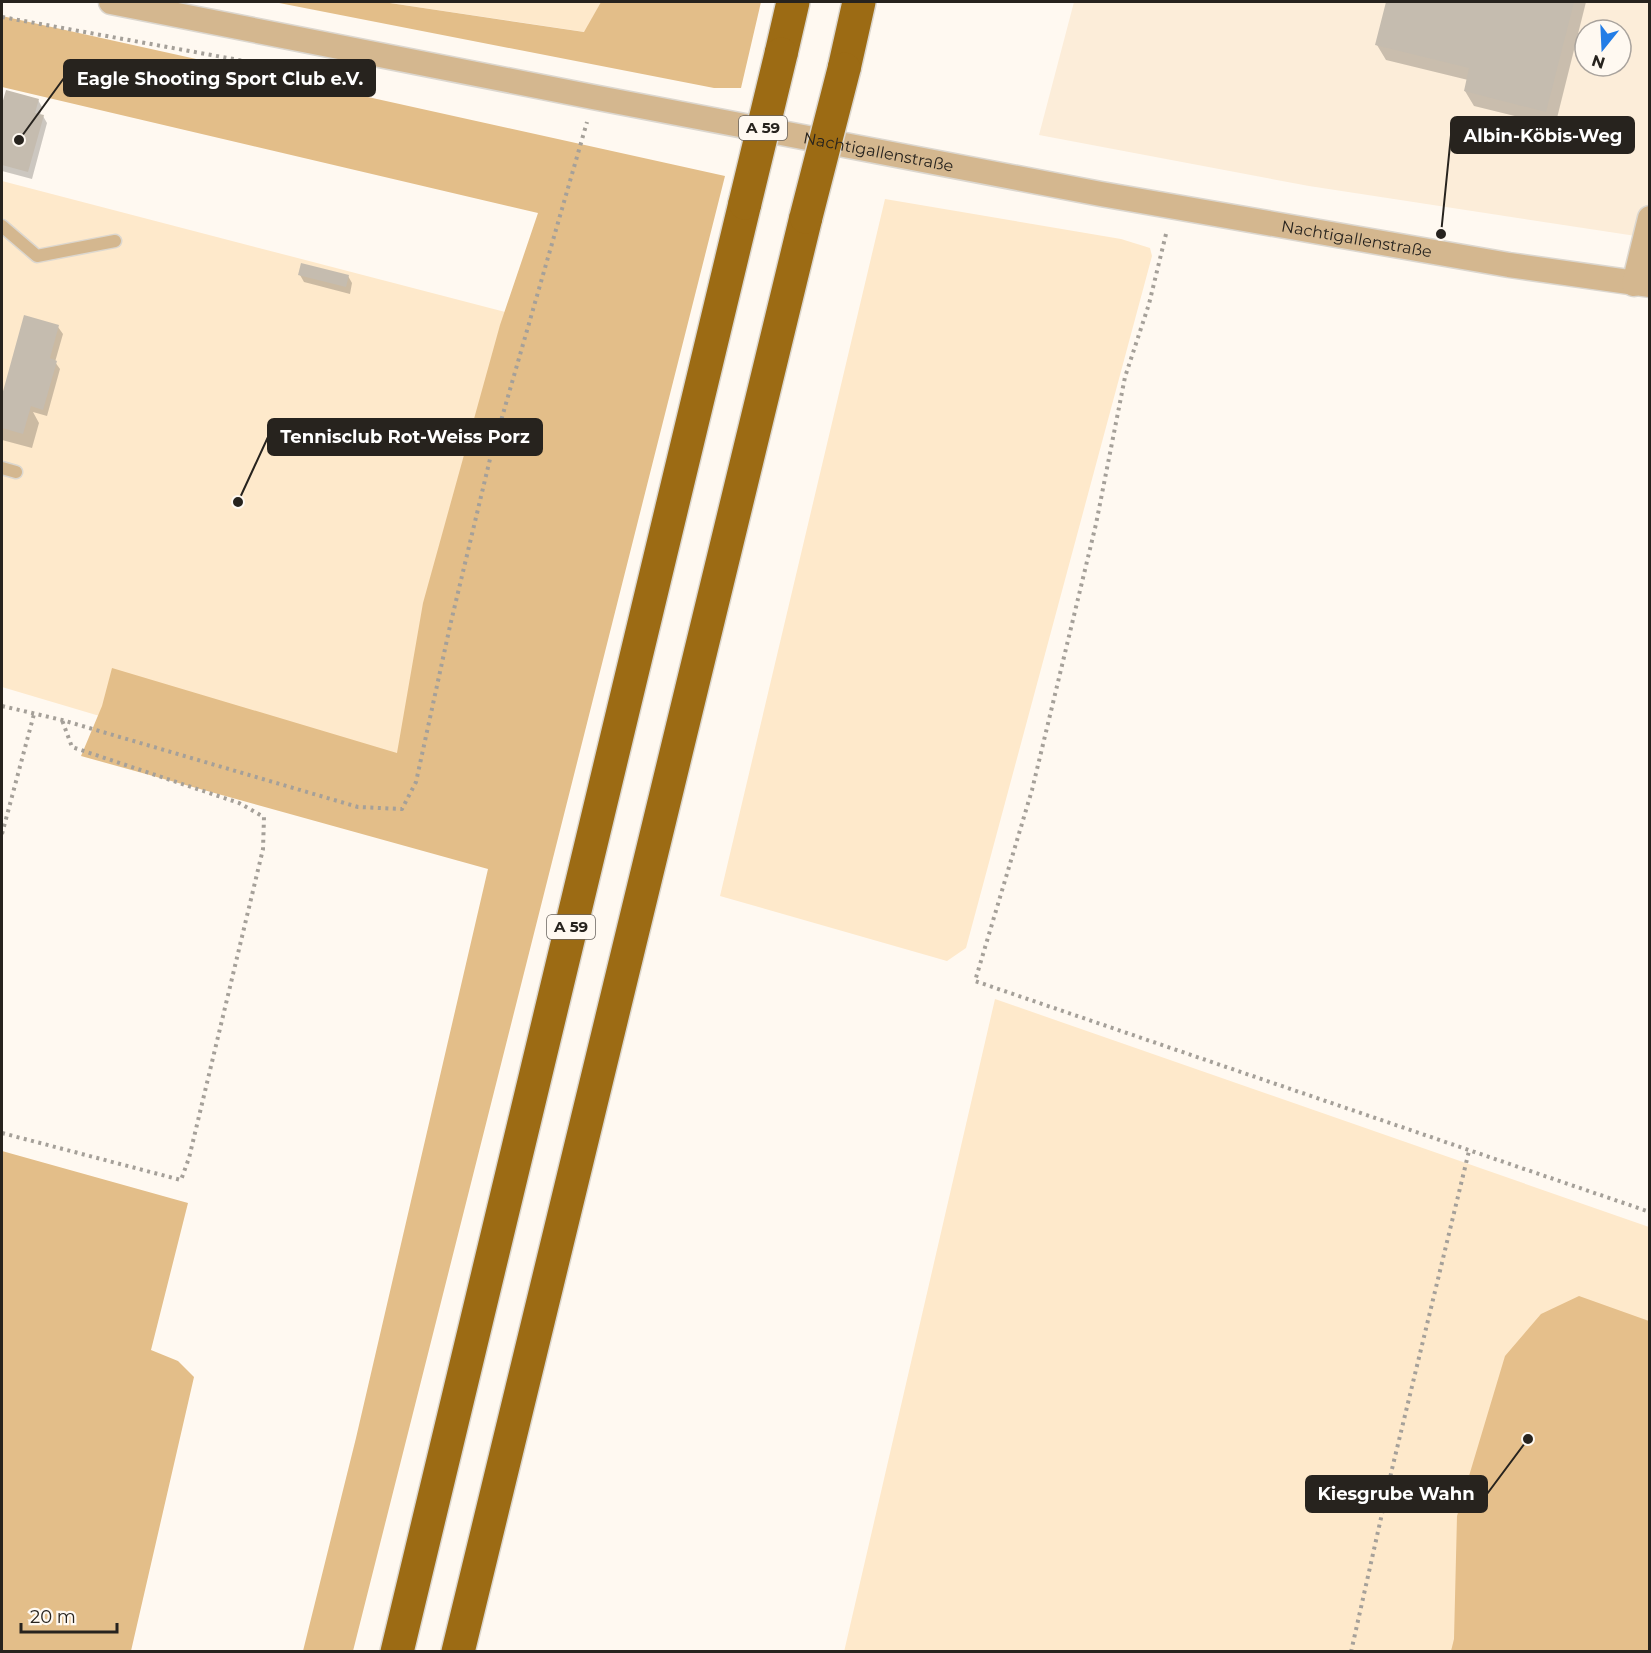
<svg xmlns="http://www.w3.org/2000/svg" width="1651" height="1653" font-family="Montserrat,sans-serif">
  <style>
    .built { fill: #fcedd9; fill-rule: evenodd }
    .green { fill: #fee9cb }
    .forest { fill: #e3be89 }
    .water { fill: #e5bf8b }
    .shadow { fill: #0003 }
    .building { fill: #c5bcaf }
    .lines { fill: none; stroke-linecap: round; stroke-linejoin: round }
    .lane-casing { stroke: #dcd7cf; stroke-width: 15 }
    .street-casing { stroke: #dcd7cf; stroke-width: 27 }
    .highway-casing { stroke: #dcd7cf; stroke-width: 36 }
    .path { stroke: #a5a099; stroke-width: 4; stroke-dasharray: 3 4.5; stroke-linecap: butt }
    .lane { stroke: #d4b78f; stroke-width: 12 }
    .street { stroke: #d4b78f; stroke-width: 24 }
    .highway { stroke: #9c6b14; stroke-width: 33 }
    .highway-bridge-casing { stroke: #dcd7cf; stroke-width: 36; stroke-linecap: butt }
    .highway-bridge { stroke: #9c6b14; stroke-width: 33 }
    .labels { text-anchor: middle; stroke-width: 4.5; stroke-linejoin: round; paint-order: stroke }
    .shield { fill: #fff9f1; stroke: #68635d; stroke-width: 1.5 }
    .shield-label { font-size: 15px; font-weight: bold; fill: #27231e }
    .street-label { font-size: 16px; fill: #27231e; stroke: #fff9f1 }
    .leader { fill: none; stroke: #27231e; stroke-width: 2 }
    .callout-dot { fill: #27231e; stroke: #fff9f1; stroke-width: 2 }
    .callout { fill: #27231e; stroke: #27231e; stroke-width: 2 }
    .callout-label { font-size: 18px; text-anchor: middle; font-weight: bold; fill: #fff }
  </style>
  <rect width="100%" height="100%" fill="#fff9f1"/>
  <path class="built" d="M1074 2H1649V238L1309 186 1039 135ZM1585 30H1621V66H1585Z"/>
  <path class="green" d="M383 2H601L585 32Z
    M2 181 524 317 400 783 376 798 2 687Z
    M885 199 1121 239 1150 248 1152 256 966 948 947 961 720 896Z
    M995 999 1649 1227V1651L844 1652Z"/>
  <path class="forest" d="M274 2H383L584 32 601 2H761L741 88H714Z
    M2 16 725 176 353 1651H303L356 1438 488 869 81 756 102 706 112 668 397 753 423 603 500 325 538 213 2 87Z
    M2 1151 188 1203 151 1350 178 1361 194 1377 131 1651H2Z"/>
  <path class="water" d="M1579 1296 1649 1321V1651H1451L1454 1639 1457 1516 1505 1356 1541 1314Z"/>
  <path class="shadow" d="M1388 2H1586L1555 126 1474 106 1465 91 1468 80 1386 60 1377 45Z
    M38 100 42 107 40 115 43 116 47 123 32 179 2 171V105Z
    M300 275 348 276 352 283 350 294 304 282Z
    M58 327 63 334 55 362 60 369 47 416 33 412 39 423 32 448 2 440V400H4Z"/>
  <path class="building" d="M1386 2H1574L1546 112 1464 91 1469 68 1375 45Z
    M6 90 39 99 35 113 44 115 28 172 2 165V104Z
    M301 263 349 275 346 287 298 275Z
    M24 315 59 325 50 358 57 361 43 410 31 406 23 434 2 428V395Z"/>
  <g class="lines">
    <g class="lane-casing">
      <path id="lane" d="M2 226 37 256 115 241
        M2 468 16 472"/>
    </g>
    <g class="street-casing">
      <g id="street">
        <path id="s1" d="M111 2 593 97 1101 194 1509 265 1650 285"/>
        <path d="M1634 284 1650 218"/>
      </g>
    </g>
    <g class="highway-casing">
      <path id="highway" d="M781 54 793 2
        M844 69 859 2
        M397 1652 745 203
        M458 1652 806 217"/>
    </g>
    <path class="path" d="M2 17 338 78
      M1166 234 1149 304 1125 377 1096 524 1032 790 975 981 1650 1212
      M2 706 62 720 358 807 402 809 416 782 450 626 490 459 587 122
      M2 834 34 714
      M2 1133 181 1180 189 1158 263 849 264 817 239 803 72 747 62 720
      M1351 1652 1392 1469 1469 1151"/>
    <use href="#lane" class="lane"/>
    <use href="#street" class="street"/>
    <use href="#highway" class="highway"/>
    <g class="highway-bridge-casing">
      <path id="highway-bridge" d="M745 203 781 54
        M806 217 844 69"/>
    </g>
    <use href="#highway-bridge" class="highway-bridge"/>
  </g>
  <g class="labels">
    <g class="shield">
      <rect x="739" y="116" width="48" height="24" rx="4.5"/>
      <rect x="547" y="915" width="48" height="24" rx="4.5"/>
    </g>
    <g class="shield-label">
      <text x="763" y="133">A 59</text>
      <text x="571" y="932">A 59</text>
    </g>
    <g class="street-label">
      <text dy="6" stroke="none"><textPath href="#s1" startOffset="782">Nachtigallenstraße</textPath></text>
      <text dy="6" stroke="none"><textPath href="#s1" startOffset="1268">Nachtigallenstraße</textPath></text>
    </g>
  </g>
  <path class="leader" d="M19 140L64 78M1441 234L1451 135M238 502L268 437M1528 1439L1487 1494"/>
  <g class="callout-dot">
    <circle cx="19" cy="140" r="6"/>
    <circle cx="1441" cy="234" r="6"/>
    <circle cx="238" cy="502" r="6"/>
    <circle cx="1528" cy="1439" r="6"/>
  </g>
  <g class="callout">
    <rect x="64" y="60" width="311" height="36" rx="6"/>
    <rect x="1451" y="117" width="183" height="36" rx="6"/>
    <rect x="268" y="419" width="274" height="36" rx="6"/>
    <rect x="1306" y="1476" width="181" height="36" rx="6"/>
  </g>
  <g class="callout-label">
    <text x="220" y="85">Eagle Shooting Sport Club e.V.</text>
    <text x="1543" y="142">Albin-Köbis-Weg</text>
    <text x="405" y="443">Tennisclub Rot-Weiss Porz</text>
    <text x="1396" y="1500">Kiesgrube Wahn</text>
  </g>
  <rect width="1651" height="1653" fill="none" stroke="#27231e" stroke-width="6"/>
  <g transform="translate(1603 48) rotate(198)"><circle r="28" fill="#fff9f1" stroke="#a9a39d" stroke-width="1.5"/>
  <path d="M0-4.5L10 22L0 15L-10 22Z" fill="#237de6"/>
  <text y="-9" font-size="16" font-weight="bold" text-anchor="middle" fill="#27231e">N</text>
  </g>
  <path d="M21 1623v9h96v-9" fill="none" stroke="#27231e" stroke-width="3"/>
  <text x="30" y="1623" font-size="18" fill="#27231e" stroke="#fff9f1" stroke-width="4.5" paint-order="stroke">20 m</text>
</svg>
